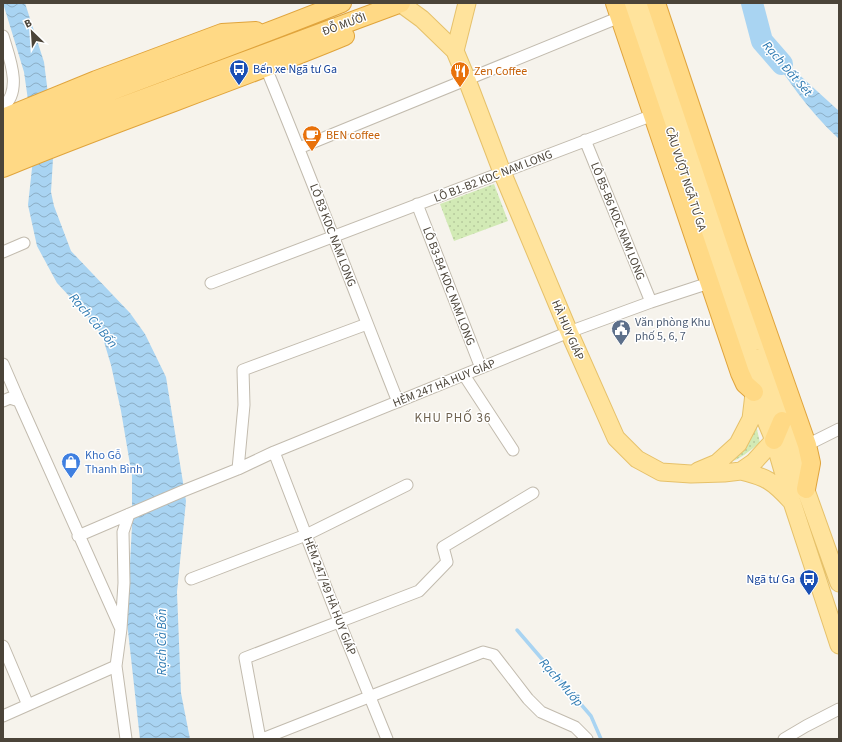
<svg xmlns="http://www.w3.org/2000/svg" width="842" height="742" font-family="'Source Sans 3',sans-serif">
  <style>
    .green { fill: url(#green-dots) }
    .water { fill: url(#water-waves) }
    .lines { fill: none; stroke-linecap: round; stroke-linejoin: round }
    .stream { stroke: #a9d4f2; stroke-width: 3.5 }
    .river { stroke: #a9d4f2; stroke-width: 22 }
    .minor-casing { stroke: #c2bbae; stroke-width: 13 }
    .primary-casing { stroke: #e6c16a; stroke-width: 19 }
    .trunk-casing { stroke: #e0a43c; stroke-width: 20 }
    .minor { stroke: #fff; stroke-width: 11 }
    .primary { stroke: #ffe39c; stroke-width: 17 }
    .trunk { stroke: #ffd985; stroke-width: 18 }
    .labels { text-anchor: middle; stroke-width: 3; stroke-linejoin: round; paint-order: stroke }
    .street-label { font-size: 12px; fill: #4b4439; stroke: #fff }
    .transit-label { font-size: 12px; fill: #164399; stroke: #fff; text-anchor: start }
    .food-label { font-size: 12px; fill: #c56008; stroke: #fff; text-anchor: start }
    .service-label { font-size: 12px; fill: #4e5e75; stroke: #fff; text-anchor: start }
    .shop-label { font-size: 12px; fill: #366cbe; stroke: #fff; text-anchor: start }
    .water-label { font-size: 13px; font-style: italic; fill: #2e7ab2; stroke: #fff }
    .neighbourhood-label { font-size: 13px; letter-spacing: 1px; fill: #6e6250; stroke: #fff }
  </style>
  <defs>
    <pattern id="green-dots" width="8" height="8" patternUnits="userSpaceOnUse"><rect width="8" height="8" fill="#d2eab5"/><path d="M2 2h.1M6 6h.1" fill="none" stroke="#b6ca9c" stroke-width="1.8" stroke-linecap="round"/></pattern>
    <pattern id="water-waves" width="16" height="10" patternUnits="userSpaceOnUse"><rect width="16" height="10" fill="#a9d4f2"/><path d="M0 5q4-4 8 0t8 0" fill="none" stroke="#8caec5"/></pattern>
  </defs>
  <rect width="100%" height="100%" fill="#f6f3ec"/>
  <path class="green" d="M494 184 508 221 454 241 440 204Z
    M755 420 760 443 744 455 734 461 741 452Z"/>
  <path class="water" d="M3 3H25L44 62 54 142 51 192 54 206 71 251 130 313 145 334 166 377 186 501 177 592 181 693 190 739H140L127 622 132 525V476L121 411 111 365 102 335 84 312 57 283 37 246 28 205 33 159 30 114 24 72Z
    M762 41 839 111V139C808 111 785 76 762 41Z"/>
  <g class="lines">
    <path class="stream" d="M517 630 591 716 601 739"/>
    <path class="river" d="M752 3 762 41 782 64"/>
    <g class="minor-casing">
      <path id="minor" d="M3 36C9 57 23 90 3 107
        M266 68C312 179 354 291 398 402
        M585 140 651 302
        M299 148 620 17
        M417 204 481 368
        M3 252 24 243
        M211 283 653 115
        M3 364 19 401
        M464 375 513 450
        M3 401 10 398 19 401 121 629
        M807 445 839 429
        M274 452 339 621 387 739
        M238 469 244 405 243 370 367 324
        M78 536 183 491 238 469 274 452 569 332 651 302 709 283
        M191 579 306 535 407 485
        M3 646 28 705
        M3 716 116 666
        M126 739 116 666 121 629 124 583 123 532 129 514
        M260 739 245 658 419 591 447 562 443 547 533 493
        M262 739 483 652 494 655 528 699 541 712 575 727 587 739
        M784 739 806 726 839 709"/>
    </g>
    <g class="primary-casing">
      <path id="primary" d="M400 3 422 19 455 51 467 80 502 172 569 332 616 438 637 459 661 472 691 474 724 473 741 471 754 462 774 440
        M627 3 744 354 754 392 774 440 792 502 839 645
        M641 3 756 350 839 583
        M455 51 467 3
        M698 471 717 463 738 444 751 419 754 394
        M741 471C766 477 773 481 791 501"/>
    </g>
    <g class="trunk-casing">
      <path id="trunk" d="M615 3 740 373 745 384 754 392
        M656 3 738 248 807 445 811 463 806 489
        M3 118 96 80 222 33 256 31
        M3 133C115 88 230 48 342 3
        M3 152 80 122 401 3
        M3 168C116 121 232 83 345 36
        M774 440 782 421"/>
    </g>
    <use href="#minor" class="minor"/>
    <use href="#primary" class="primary"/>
    <use href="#trunk" class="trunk"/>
  </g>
  <defs>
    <g id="bus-pin" transform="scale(1)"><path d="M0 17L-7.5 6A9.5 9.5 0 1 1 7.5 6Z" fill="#1a4fb4" stroke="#fff"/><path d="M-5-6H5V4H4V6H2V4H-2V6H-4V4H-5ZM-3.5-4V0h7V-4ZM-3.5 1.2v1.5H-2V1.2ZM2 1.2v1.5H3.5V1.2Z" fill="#fff"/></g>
    <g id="restaurant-pin" transform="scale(1)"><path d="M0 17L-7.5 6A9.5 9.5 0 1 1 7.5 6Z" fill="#e8710a" stroke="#fff"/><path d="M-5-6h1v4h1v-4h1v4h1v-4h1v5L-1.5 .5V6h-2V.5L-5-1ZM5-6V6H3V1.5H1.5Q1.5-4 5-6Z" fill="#fff"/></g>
    <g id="cafe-pin" transform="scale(1)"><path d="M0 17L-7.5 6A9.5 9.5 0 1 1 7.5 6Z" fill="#e8710a" stroke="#fff"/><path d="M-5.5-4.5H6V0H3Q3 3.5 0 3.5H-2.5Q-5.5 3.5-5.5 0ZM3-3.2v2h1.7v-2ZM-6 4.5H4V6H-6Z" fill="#fff"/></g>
    <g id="civic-pin" transform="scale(1)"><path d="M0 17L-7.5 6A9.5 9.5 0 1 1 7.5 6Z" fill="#5c6f8a" stroke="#fff"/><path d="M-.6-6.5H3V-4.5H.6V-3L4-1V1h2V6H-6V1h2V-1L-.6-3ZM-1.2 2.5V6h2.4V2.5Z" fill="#fff"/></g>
    <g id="shop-pin" transform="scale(1)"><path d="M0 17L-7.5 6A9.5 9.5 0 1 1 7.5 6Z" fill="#3f7fe0" stroke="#fff"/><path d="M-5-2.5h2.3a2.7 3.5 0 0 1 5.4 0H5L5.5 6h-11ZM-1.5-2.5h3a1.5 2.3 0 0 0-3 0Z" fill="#fff"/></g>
  </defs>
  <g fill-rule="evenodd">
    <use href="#bus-pin" x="239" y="69"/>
    <use href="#restaurant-pin" x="460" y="71"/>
    <use href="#cafe-pin" x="312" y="135"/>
    <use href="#civic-pin" x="621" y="329"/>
    <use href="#shop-pin" x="71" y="462"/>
    <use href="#bus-pin" x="809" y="579"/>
  </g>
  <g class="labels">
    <g class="street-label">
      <text transform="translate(344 24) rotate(-20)" y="4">ĐỖ MƯỜI</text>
      <text transform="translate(493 176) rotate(-21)" y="4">LÔ B1-B2 KDC NAM LONG</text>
      <text transform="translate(686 179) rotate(72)" y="4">CẦU VƯỢT NGÃ TƯ GA</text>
      <text transform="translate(618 221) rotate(68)" y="4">LÔ B5-B6 KDC NAM LONG</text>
      <text transform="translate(333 235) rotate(69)" y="4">LÔ B3 KDC NAM LONG</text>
      <text transform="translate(449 286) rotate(69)" y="4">LÔ B3-B4 KDC NAM LONG</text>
      <text transform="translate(568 330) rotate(67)" y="4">HÀ HUY GIÁP</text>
      <text transform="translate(444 383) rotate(-22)" y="4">HẺM 247 HÀ HUY GIÁP</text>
      <text transform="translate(330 596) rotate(69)" y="4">HẺM 247/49 HÀ HUY GIÁP</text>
    </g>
    <g class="transit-label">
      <text x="253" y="73">Bến xe Ngã tư Ga</text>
      <text x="795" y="583" text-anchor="end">Ngã tư Ga</text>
    </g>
    <g class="food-label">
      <text x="474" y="75">Zen Coffee</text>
      <text x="326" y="139">BEN coffee</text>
    </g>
    <g class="service-label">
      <text x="635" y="326">Văn phòng Khu<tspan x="635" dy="14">phố 5, 6, 7</tspan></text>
    </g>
    <g class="shop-label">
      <text x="85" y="459">Kho Gỗ<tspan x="85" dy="14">Thanh Bình</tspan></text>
    </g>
    <g class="water-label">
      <text transform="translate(788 68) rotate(49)" y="5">Rạch Đất Sét</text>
      <text transform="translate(94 320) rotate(50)" y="5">Rạch Cả Bốn</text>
      <text transform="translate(161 642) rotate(-90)" y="5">Rạch Cả Bốn</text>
      <text transform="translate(562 682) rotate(49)" y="5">Rạch Mướp</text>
    </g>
    <g class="neighbourhood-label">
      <text x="453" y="422">KHU PHỐ 36</text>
    </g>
  </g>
  <rect width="842" height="742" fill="none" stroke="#4b4439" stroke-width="8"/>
  <g transform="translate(32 32) rotate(335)" stroke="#ffffff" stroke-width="3" paint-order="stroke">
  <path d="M0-3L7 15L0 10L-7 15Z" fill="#4b4439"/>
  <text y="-6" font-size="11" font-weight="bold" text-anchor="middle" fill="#4b4439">B</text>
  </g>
</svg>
